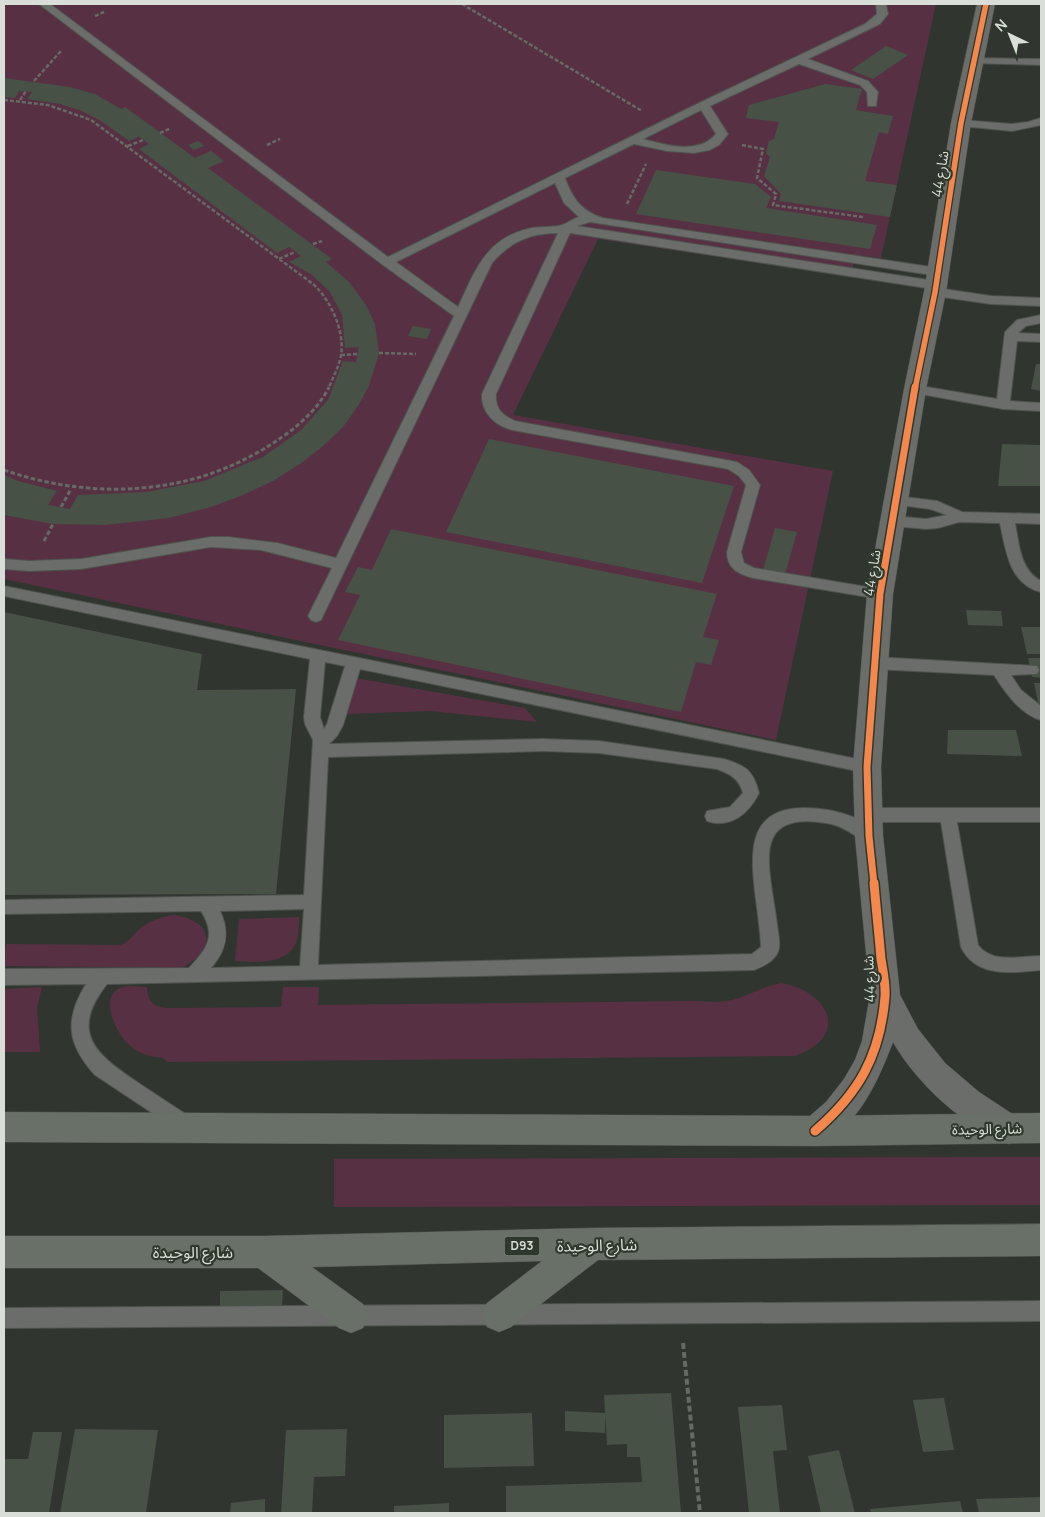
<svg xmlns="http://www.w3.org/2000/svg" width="1045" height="1517" font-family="Manrope,'Noto Sans Arabic',sans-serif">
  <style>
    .green { fill: #573143 }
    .building { fill: #475146 }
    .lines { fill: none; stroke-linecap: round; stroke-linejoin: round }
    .service-casing { stroke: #4f534e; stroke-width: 2 }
    .minor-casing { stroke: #4f534e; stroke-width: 1 }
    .primary-casing { stroke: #4f534e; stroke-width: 1 }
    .path-far2 { stroke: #666965; stroke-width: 2.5; stroke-dasharray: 4 2; stroke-linecap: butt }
    .path-far1 { stroke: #666965; stroke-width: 3; stroke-dasharray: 4.5 2.5; stroke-linecap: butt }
    .path { stroke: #666965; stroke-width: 4; stroke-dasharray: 6 3; stroke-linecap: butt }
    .service { fill: #6a6d69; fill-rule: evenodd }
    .minor { fill: #6a6d69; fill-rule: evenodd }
    .primary { fill: #697067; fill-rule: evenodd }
    .cycleway-far2-casing { stroke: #2f382d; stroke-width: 8 }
    .cycleway-far1-casing { stroke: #2f382d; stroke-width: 10 }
    .cycleway-casing { stroke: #2f382d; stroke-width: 12 }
    .cycleway-far2 { stroke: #f5874c; stroke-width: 5.5 }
    .cycleway-far1 { stroke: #f5874c; stroke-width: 7 }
    .cycleway { stroke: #f5874c; stroke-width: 9 }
    .labels { text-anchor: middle; stroke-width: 4.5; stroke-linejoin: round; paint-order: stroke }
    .shield { fill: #2f382d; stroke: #a6aca5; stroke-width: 1 }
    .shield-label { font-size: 12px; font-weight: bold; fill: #d9ded8 }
    .street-label { font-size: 14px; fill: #d9ded8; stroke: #2f382d }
    .near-street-label { font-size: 16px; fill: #d9ded8; stroke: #2f382d }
  </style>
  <rect width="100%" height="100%" fill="#303530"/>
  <path class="green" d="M4 4H936L881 258 856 255 850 276 598 239 513 415 833 471 776 740 4 579Z
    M355 678 525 708 537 722 430 711 345 714Z
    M174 915C215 921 216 950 182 968L4 966 6 944 120 945C130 942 133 934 141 928 151 920 162 917 174 915Z
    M299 917C299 924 299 933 297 940 289 966 255 962 235 961L239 919Z
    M781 983C828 991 852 1036 795 1056L168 1062C162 1056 158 1058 150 1056 142 1054 133 1049 127 1043 116 1032 99 997 120 988 128 985 139 987 147 987 147 1000 152 1006 165 1008L281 1007 283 987H319L318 1005 695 1001C710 1002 725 1003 739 998 753 993 766 986 781 983Z
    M42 987 37 1007 40 1052H4V989Z
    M1041 1157V1205L334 1207V1159Z"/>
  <path class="building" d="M886 46 908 55 873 79 851 70Z
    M4 78 70 87 95 94 121 109 125 107 195 158 211 151 224 161 208 168 332 259 326 262 349 282 366 305 375 324 379 353 369 386 358 406 343 427 322 447 300 464 273 481 243 495 211 507 169 518 105 525 53 524 4 515V475L18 481 57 491 48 505 70 509 78 495 146 492 204 481 263 457 301 430 328 400 343 361 356 362 359 347 345 348 342 315 330 292 311 274 289 262 301 256 289 247 277 253 139 149 149 144 139 137 129 141 101 121 82 111 60 104 27 99 32 92 19 91 15 98 4 97Z
    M825 84 862 89 856 110 893 116 888 134 879 132 865 181 897 185 890 217 779 201 781 194 764 176 770 157 766 153 769 141 774 139 779 122 746 118 749 105Z
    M198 141 204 146 194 150 188 145Z
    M656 170 755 184 771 197 766 208 877 225 870 249 636 214Z
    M413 326 431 329 427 339 408 336Z
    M1036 364H1041V391L1031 389Z
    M489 439 734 486 702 583 446 532Z
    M1002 444 1041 445V486H998Z
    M775 528 797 532 785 575 763 570Z
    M391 529 717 594 703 637 719 640 711 665 696 662 681 712 338 640 360 595 345 592 358 567 372 570Z
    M966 610 1001 611 1003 626 968 625Z
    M4 612 202 654 197 690 296 689 276 894 4 895Z
    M1021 627H1041V654H1027Z
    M1028 658H1041V678L1032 677Z
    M1034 683H1041V712H1040Z
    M948 730H1016L1022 756 947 754Z
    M283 1290 282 1306 220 1307V1291Z
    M671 1393 681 1513H506V1486L642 1482 640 1457H627V1444L607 1445 604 1395Z
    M944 1398 954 1450 923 1452 913 1400Z
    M782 1405 787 1450 773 1451 780 1513H749L738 1407Z
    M565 1411 605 1413V1433L565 1431Z
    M532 1413 534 1466 444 1468V1415Z
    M75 1429 158 1430 146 1513H60Z
    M347 1429 345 1476 314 1477 312 1513H281L286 1430Z
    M33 1432H62L49 1513H4V1459H28Z
    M839 1450 855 1513H821L808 1456Z
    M1041 1497V1513H979L976 1499Z
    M265 1499V1513H230L231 1503Z
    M960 1501 963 1513H871L870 1509Z
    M449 1503V1513H394V1506Z"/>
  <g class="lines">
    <g class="service-casing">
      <path id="service" d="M39 4H50L388 257 699 103 865 24 877 14 876 4H886L888 14 880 24 808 59 868 81 878 92 876 106H868L867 92 860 85 799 64 710 106 728 134 719 145 710 150 694 153 667 151 634 144 565 178C573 199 581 211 603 218L938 268 944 272 942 275 938 276 590 222 577 226 935 281 941 285 937 288 991 296 1041 298V306L991 304 935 296 929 292 933 289 570 233 496 394C495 409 502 415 515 421L737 462 749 470 760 485 741 552 744 563 754 568 885 590 888 594 885 598 880 599 753 578C739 574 727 569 727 552L746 485 739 476 728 469 512 430C495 425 481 413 482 394L558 233C530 233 510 242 492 263L321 620 316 622 311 620 308 616 332 568 261 550 211 547 81 569 29 571 4 569V559L29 561 81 559 211 537H228L277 543 336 558 454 316 383 265ZM701 110 716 134C699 155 665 145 643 139ZM555 183 564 203 579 217C572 219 568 223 562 225 552 228 538 226 527 229 485 240 475 271 458 307L396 262Z
        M973 58 1041 59V65L969 63 968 61Z
        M1041 118V125L1012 131 961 126 955 123 961 120 1012 124 1028 122Z
        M1041 315V323L1026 326 1018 333 1041 334V342L1017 341 1010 401 1041 403V411L1003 409 915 393 910 392 908 389 910 386 915 385 997 399 1005 332 1017 320Z
        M897 496 937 501 962 512 1041 514V524L1015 523C1019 544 1020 570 1041 581V592C1009 584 1006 551 1000 523L959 522 938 528 926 529 893 526 888 525 886 521 888 517 893 516 926 519 947 515 930 509 892 504 890 501 892 498Z
        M4 586 867 761 873 762 875 767 873 772 867 773 360 669 343 725 337 736 329 744 543 739 599 741 724 759C746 766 753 770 759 793 749 813 731 829 707 821L705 816 707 811 730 807 743 793C739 779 731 774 717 769L599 753 543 751 328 757 318 965 752 954 761 947C759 884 721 793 828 810 844 813 869 820 877 836L875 841 869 843C856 838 846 827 831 824 746 807 771 871 777 925 778 932 780 941 779 948 777 960 764 966 754 970L107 984C69 1032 95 1054 137 1082 155 1094 173 1106 192 1118L195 1124 192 1130 185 1133 178 1130 95 1075C67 1044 64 1020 86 984L4 985V969L189 968C207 949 217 936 201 911L4 914V900L304 895 313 740 305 724 304 717 310 659 4 596ZM325 662 345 666 327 724 324 729 320 717ZM304 909 300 966 211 968C227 950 230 932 220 911Z
        M874 657 1037 666 1039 670 1037 674 1011 675 1021 690 1041 706V720C1020 714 1005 692 994 675L874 669 869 667 866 663 869 659Z
        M868 808H1041V822H957L978 945C992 964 1021 956 1041 956V970C1012 973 976 978 961 947L941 822H868L862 820 860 815 862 810Z
        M1041 1301V1321L4 1328V1308Z"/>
    </g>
    <g class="minor-casing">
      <path id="minor" d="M977 4H995L971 123 946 292 926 389 893 594 881 767 883 836 900 995 918 1029 945 1063 979 1092 1020 1119 1025 1129 1020 1139 1009 1144C964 1127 917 1084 893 1042 878 1081 857 1130 815 1146L804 1141 799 1131 804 1121 826 1102 844 1079 855 1060 862 1041 870 995 855 836 853 767 867 594 904 389 924 292 951 123Z"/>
    </g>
    <g class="primary-casing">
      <path id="primary" d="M4 1112 815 1116 1041 1113V1143L815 1146 4 1142Z
        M1041 1224V1256L598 1260 511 1327 499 1332 487 1327 482 1315 487 1303 542 1261 312 1267 363 1304 368 1316 363 1328 351 1333 339 1328 258 1268H4V1236H264L592 1228Z"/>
    </g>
    <path class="path-far2" d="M462 4 642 111
      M95 16 104 12
      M34 81 61 51
      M4 100 48 105 91 120 313 284C331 300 345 332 341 355 339 366 333 378 328 389
      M20 100 26 91
      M160 133 171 128
      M267 145 280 139
      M742 145 763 149 757 178 776 194 773 205 863 217
      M128 146 143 140
      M627 204 646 164
      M313 244 322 241
      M279 259 295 252
      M379 353 416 354
      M341 355 358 354"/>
    <path class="path-far1" d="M4 470C93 501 193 496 273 443 294 430 318 410 329 387
      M61 507 71 489
      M44 541 53 524"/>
    <path class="path" d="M683 1343 700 1513"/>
    <use href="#service" class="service"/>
    <use href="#minor" class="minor"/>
    <use href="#primary" class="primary"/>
    <g class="cycleway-far2-casing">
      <path id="cycleway-far2" d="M915 389 935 292 961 123 986 4"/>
    </g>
    <g class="cycleway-far1-casing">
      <path id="cycleway-far1" d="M874 884 869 836 867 767 880 594 915 387"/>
    </g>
    <g class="cycleway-casing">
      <path id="cycleway" d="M815 1131C859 1093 880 1056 885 997 886 985 883 971 881 959 879 934 876 908 874 883"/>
    </g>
    <use href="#cycleway-far2" class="cycleway-far2"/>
    <use href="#cycleway-far1" class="cycleway-far1"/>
    <use href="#cycleway" class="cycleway"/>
  </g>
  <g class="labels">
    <rect class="shield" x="504.5" y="1236.5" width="35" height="19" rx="4"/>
    <g class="shield-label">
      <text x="522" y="1250">D93</text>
    </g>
    <g class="street-label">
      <text transform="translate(940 174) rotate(-81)" y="5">شارع 44</text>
      <text transform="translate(872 573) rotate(-81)" y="5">شارع 44</text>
      <text transform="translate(869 979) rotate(-92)" y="5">شارع 44</text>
      <text transform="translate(987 1129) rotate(-1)" y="5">شارع الوحيدة</text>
    </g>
    <g class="near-street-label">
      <text transform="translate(597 1245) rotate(-1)" y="6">شارع الوحيدة</text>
      <text x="193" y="1258">شارع الوحيدة</text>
    </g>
  </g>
  <rect width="1045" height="1517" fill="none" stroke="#d9ded8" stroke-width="10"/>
  <g transform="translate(1010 35) rotate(317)" stroke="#2f382d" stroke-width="4" paint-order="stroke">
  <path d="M0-4L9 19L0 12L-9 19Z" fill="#d9ded8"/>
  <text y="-8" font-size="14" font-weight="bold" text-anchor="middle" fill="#d9ded8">N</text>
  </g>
</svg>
